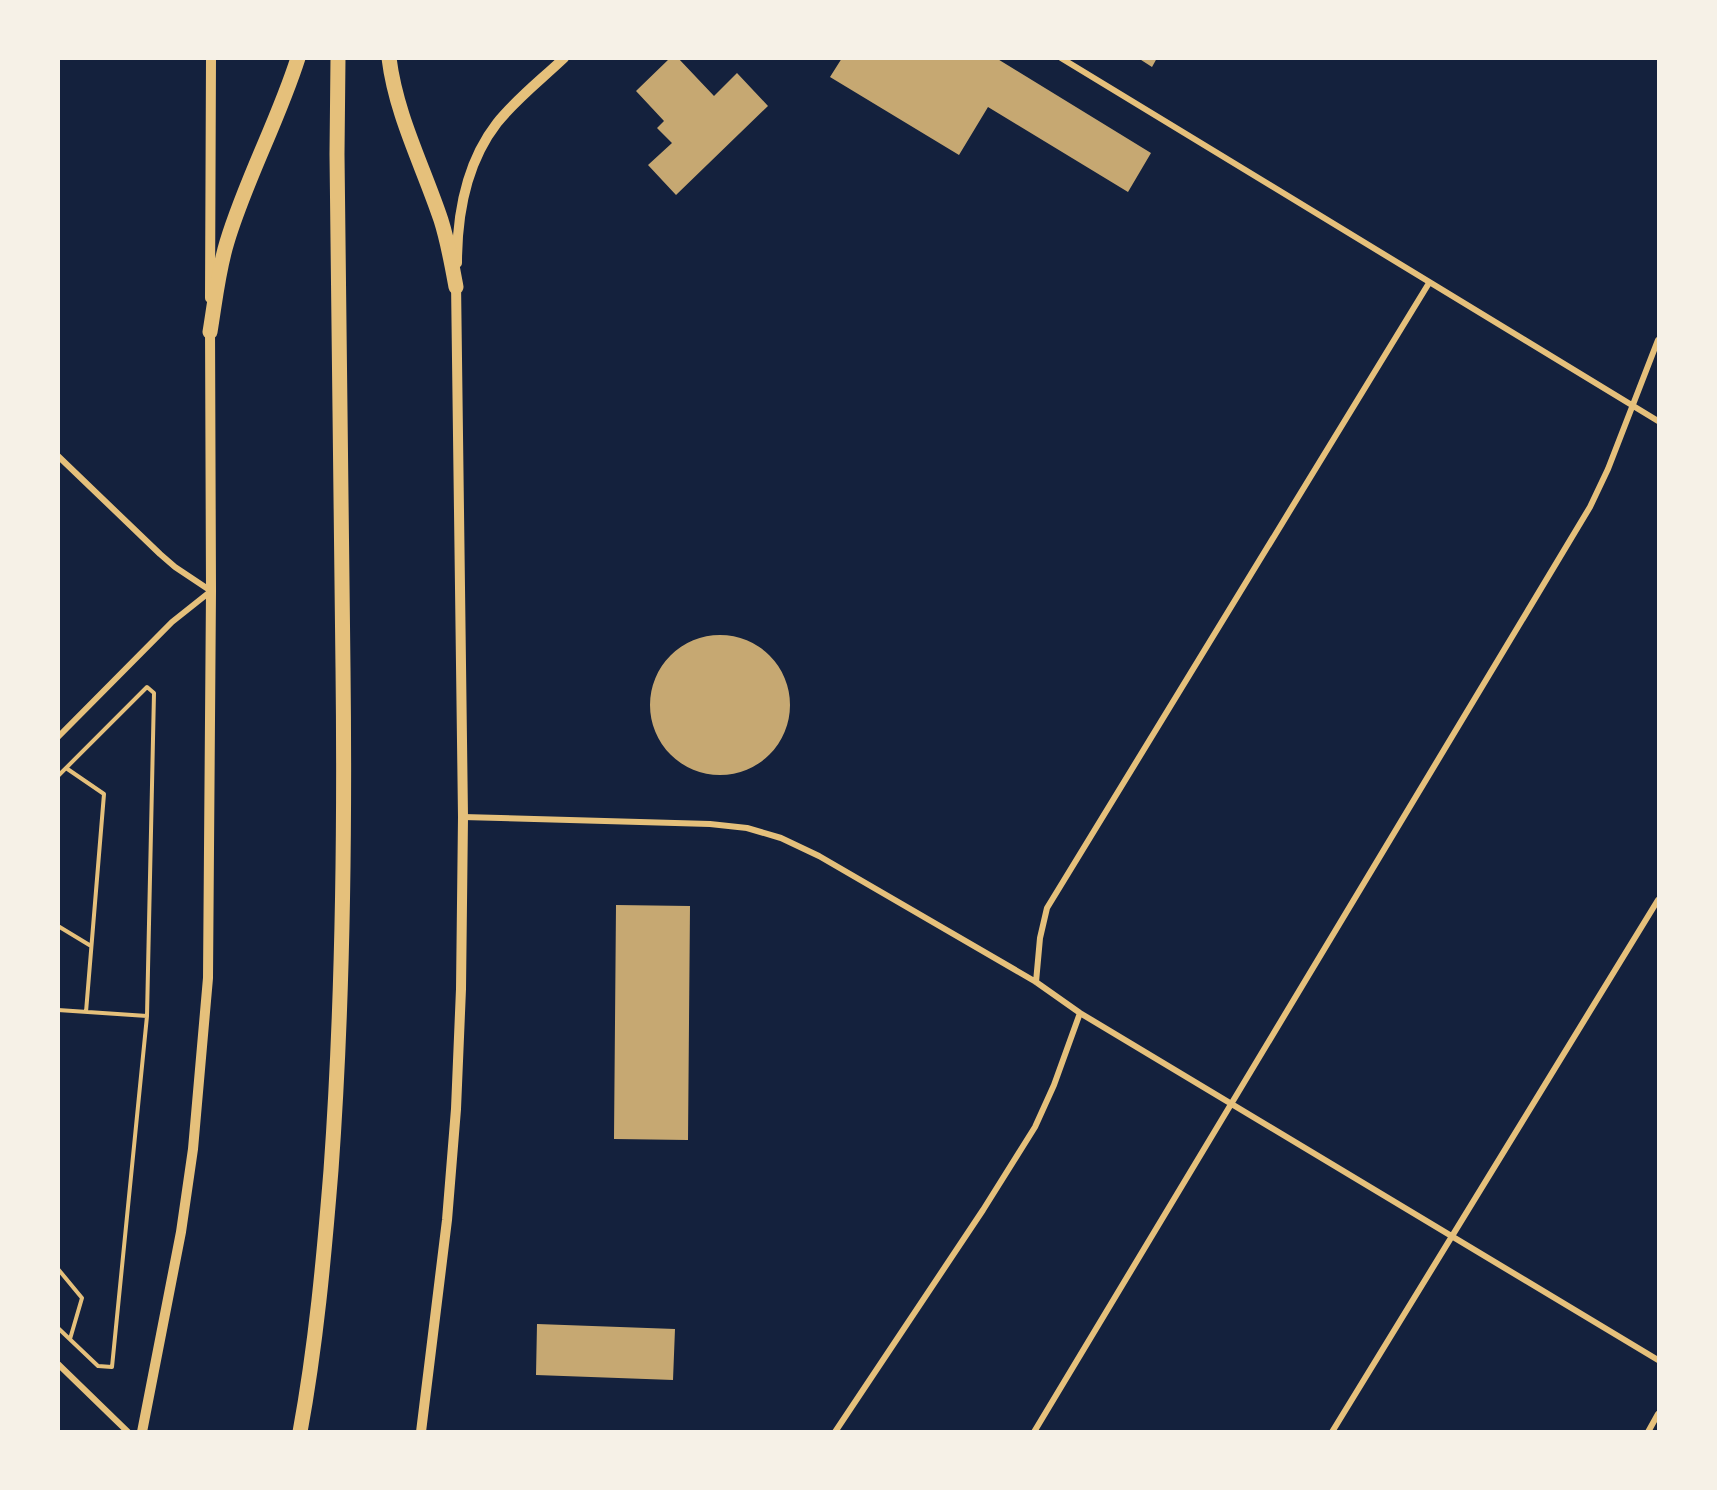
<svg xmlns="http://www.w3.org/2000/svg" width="1717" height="1490" font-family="Lora,serif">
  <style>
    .building { fill: #c6a872 }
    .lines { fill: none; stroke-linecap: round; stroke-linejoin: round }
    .path { stroke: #e5c07b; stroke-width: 4 }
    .minor { stroke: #e5c07b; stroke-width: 6 }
    .tertiary { stroke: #e5c07b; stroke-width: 10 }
    .primary { stroke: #e5c07b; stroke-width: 15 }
  </style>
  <rect width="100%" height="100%" fill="#14213d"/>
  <path class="building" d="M670 58H678L714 96 737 73 768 106 676 195 648 165 672 143 657 128 664 121 636 91Z
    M842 58H996L1151 153 1128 192 988 107 959 155 830 77Z
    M1138 58H1157L1152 67Z
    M650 705a70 70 0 1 1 140 0a70 70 0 1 1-140 0Z
    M616 905 690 906 688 1140 614 1139Z
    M537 1324 675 1329 673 1380 536 1375Z"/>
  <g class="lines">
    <path class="path" d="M66 768 104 794 86 1012
      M58 776 147 687 154 693 147 1016 112 1367 98 1366 58 1328
      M58 926 91 946
      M58 1010 147 1016
      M58 1269 82 1298 70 1339"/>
    <path class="minor" d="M1061 58 1658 421
      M58 456 160 554 175 567 211 591 172 622 58 737
      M463 817 710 824 747 828 781 838 819 856 1036 982 1080 1013 1658 1360
      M1036 982 1040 938 1047 908 1429 283
      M58 1364 128 1432
      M835 1432 983 1210 1035 1127 1054 1085 1080 1013
      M1034 1432 1590 507 1608 469 1658 340
      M1332 1432 1658 900
      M1648 1432 1658 1414"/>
    <path class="tertiary" d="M457 263C457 214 466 163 497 123 516 99 542 79 564 58
      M210 298 211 58
      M142 1432 181 1232 193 1149 208 978 211 591 210 326
      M421 1432 447 1220 456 1109 461 989 463 817 456 282"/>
    <path class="primary" d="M389 58C396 115 423 166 441 220 448 242 452 265 456 287
      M210 332C215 302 218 271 227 242 246 179 278 121 298 58
      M300 1432C316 1345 324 1257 331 1170 343 1003 345 836 343 668 341 497 339 325 337 154L338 58"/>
  </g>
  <rect width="1717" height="1490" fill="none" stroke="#f6f1e7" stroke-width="120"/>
</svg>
